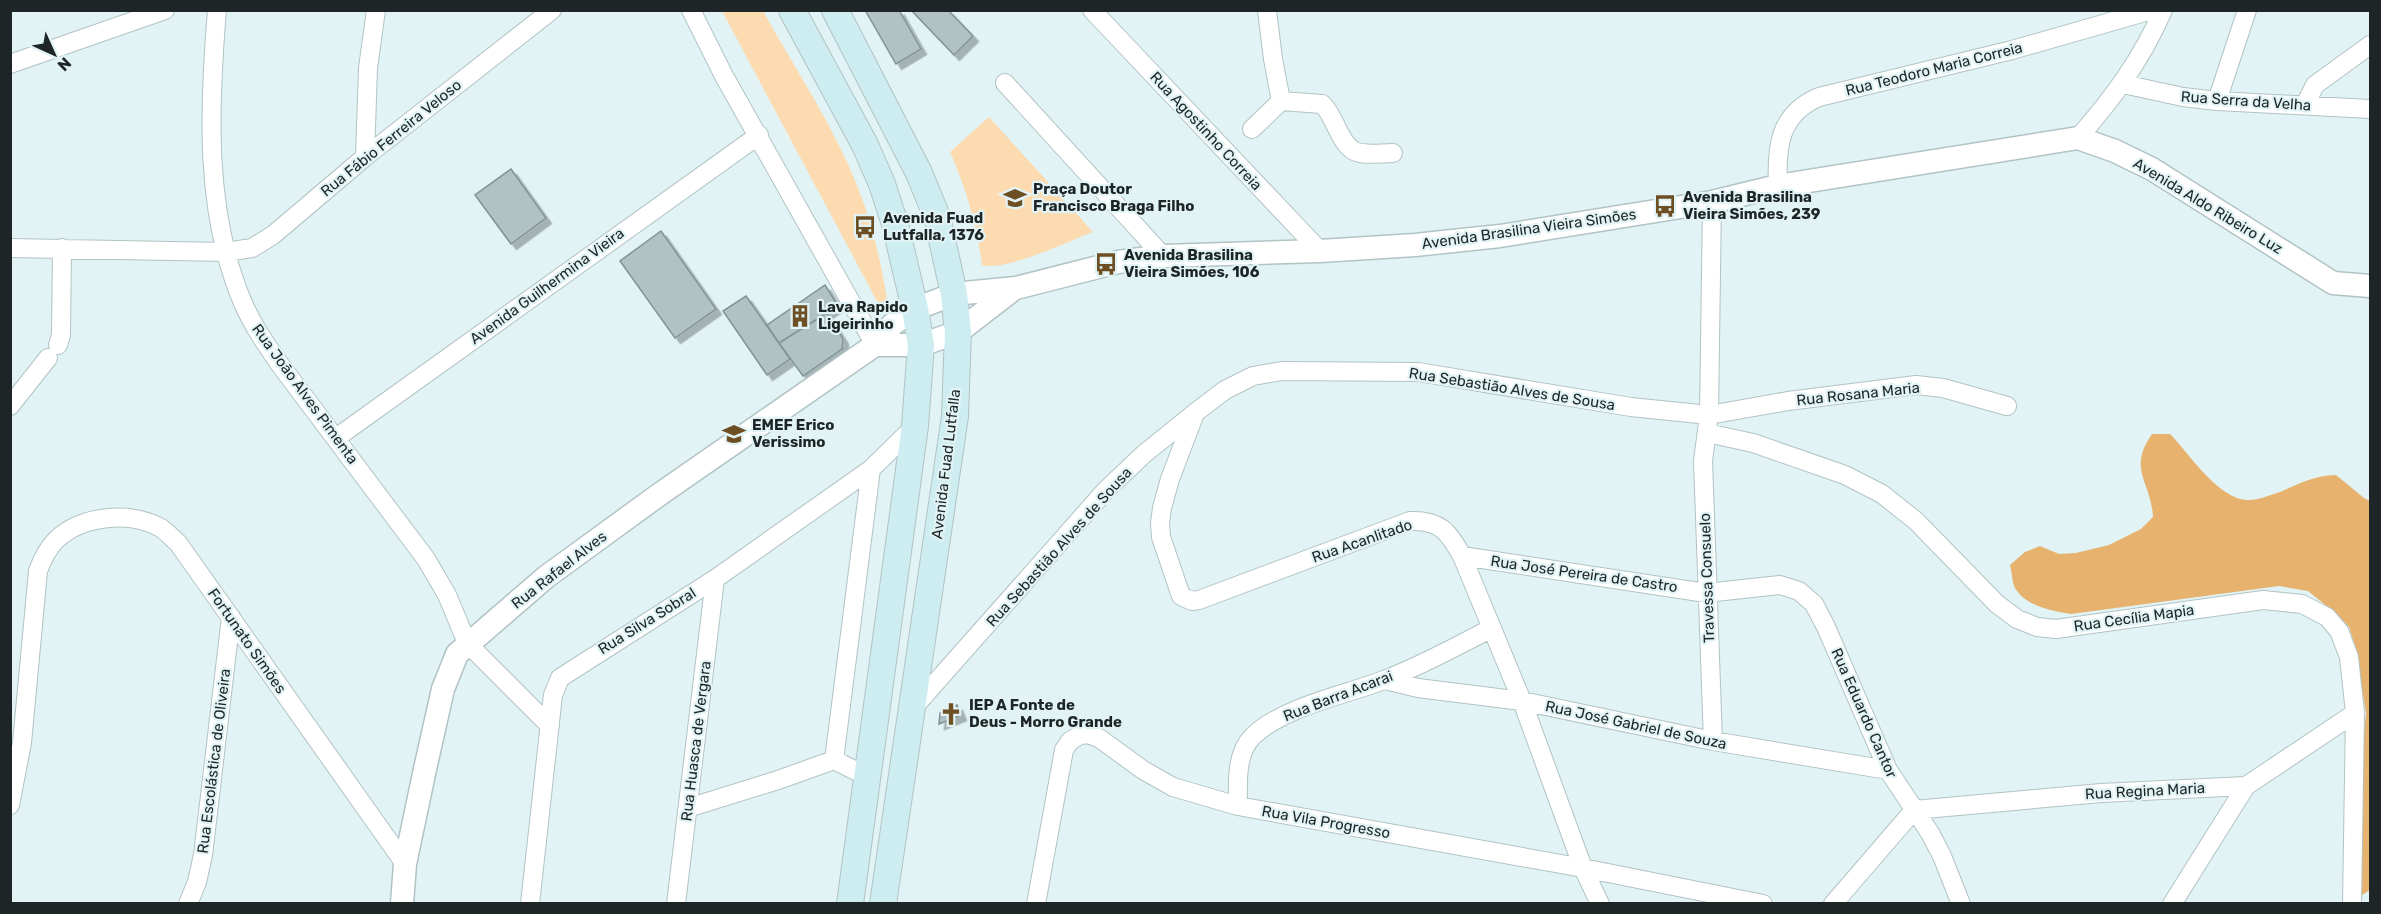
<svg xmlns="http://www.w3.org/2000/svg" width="2381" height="914" font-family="Rubik,sans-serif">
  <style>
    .green { fill: #fddbb0 }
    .forest { fill: #e6b26e }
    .building { fill: #b1c2c4; stroke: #829395; stroke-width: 1.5; filter: url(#shadow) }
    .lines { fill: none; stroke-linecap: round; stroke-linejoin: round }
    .minor-casing { stroke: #b2c3c5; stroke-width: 20 }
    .tertiary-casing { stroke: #b2c3c5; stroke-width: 25 }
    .secondary-casing { stroke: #b2c3c5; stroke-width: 28 }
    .minor { stroke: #fff; stroke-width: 18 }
    .tertiary { stroke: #fff; stroke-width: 22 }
    .secondary { stroke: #cdedf0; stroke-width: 26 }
    .labels { text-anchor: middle; stroke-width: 4.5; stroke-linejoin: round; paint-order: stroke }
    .street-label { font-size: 15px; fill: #1e2526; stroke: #e1f3f4 }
    .poi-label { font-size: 15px; font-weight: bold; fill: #1e2526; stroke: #e1f3f4; text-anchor: start }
  </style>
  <defs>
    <filter id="shadow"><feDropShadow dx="5.5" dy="5.5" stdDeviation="0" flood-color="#0004"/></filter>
  </defs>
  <rect width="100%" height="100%" fill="#e1f3f4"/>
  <path class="green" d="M722 11H763C795 69 834 126 858 188 872 224 881 261 887 299L879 305Z
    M989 117 1093 232C1069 241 1005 272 982 265 977 226 966 188 950 152Z"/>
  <path class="forest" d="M2152 434H2170C2189 453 2219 501 2249 500 2259 500 2270 495 2280 492 2301 483 2312 476 2336 475L2364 498 2370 501V890L2354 900 2349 889 2366 713 2355 646 2349 627 2334 612 2308 591 2279 586 2071 614C2053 611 2025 606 2015 588 2012 582 2012 572 2010 565L2025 552 2040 546 2059 554 2076 553 2109 545 2141 529 2153 517C2151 481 2127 470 2152 434Z"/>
  <path class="building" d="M865 10H899L921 49 896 64Z
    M911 10H948L973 36 954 55Z
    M511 169 546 218 511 244 475 195Z
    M661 231 716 309 675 338 620 261Z
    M825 285 838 306 779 343 767 325Z
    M746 296 790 359 767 375 723 311Z
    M827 313 843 339 842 349 803 376 779 343Z
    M957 705 961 715 939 724 940 713Z"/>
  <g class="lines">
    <g class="minor-casing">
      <path id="minor" d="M217 10C209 107 204 212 243 303 253 326 267 346 281 366L426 559 447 595 467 643 550 726
        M691 10 724 76 875 345
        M1092 10 1320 251
        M1267 10 1273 59 1281 101 1322 104C1328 109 1331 117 1335 124 1351 159 1357 154 1393 153
        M10 64 165 10
        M1005 83 1163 256
        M2123 84 2183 97 2217 101 2370 109
        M2217 101 2247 10
        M2305 105 2315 85 2370 45
        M1252 129 1281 101
        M2078 138C2113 98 2142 59 2163 10
        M365 157 368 68 376 10
        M1778 186C1776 147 1779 114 1819 97L2012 50 2152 10
        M1712 202 1709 415 1703 461 1713 741
        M10 248 226 252 252 248 273 235 365 157 552 10
        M58 345 61 335 62 248
        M10 406 48 358
        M1194 416 1170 479 1162 508 1160 523 1161 537 1181 596 1192 601 1199 600 1410 521C1440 520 1448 531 1462 556L1522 701 1583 868 1600 904
        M1707 433 1753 443 1845 475 1882 494 1916 521 1997 604 2017 619 2037 627 2056 629 2263 600 2302 604 2327 617 2339 631 2349 657 2355 713 2352 904
        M336 438 759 135
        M1462 556 1706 593 1780 585 1799 591 1814 604 1826 627 1888 770 1930 833 1942 856 1961 904
        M1385 680 1418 688 1522 701 1713 741 1888 770
        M914 707 1106 490 1144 454 1196 412 1225 390 1253 376 1282 371 1418 372 1631 407 1709 415 1788 401 1916 385 1943 388 2007 406
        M868 777 834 760 871 469
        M10 805 22 743 38 571C42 560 47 549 56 540 82 515 130 511 161 528 167 532 172 538 178 543L405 864
        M1238 806C1238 783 1235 754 1253 736 1283 707 1345 695 1384 680 1421 666 1457 646 1492 628
        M688 808 778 780 834 760
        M1914 810 2101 793 2246 786 2355 713
        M188 904 197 882 203 855 231 617
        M530 904 553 695 560 678 715 579 871 469 915 426
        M676 904 715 579
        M1036 904 1064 750 1070 741 1080 735 1088 734 1099 738 1143 770 1173 787 1238 806 1583 868 1763 904
        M1833 904 1914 810
        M2172 904 2246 786"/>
    </g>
    <g class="tertiary-casing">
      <path id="tertiary" d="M875 345H921L958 332 1015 288
        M402 904 405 864 425 769 443 689 457 654 546 577 660 494 875 345 893 324 915 309 954 294 1016 288 1118 262 1163 256 1320 251 1415 245 1500 236 1712 202 1778 186 2078 138 2115 151 2152 169 2333 283 2370 286"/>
    </g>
    <g class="secondary-casing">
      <path id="secondary" d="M792 10 865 145 882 184 895 224 915 309 921 345 915 426 850 904
        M835 10 919 173 937 217 954 294 958 332 955 416 883 904"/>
    </g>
    <use href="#minor" class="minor"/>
    <use href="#tertiary" class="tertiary"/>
    <use href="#secondary" class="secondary"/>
  </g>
  <defs>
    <g id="school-bare" transform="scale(1.8)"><path d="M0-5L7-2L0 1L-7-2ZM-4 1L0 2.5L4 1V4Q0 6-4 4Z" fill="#6e4f24" stroke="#e1f3f4" stroke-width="2.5" paint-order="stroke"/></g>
    <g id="bus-bare" transform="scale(1.8)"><path d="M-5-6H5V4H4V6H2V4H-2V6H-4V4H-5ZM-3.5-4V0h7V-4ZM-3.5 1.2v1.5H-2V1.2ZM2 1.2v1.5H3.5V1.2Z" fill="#6e4f24" stroke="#e1f3f4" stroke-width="2.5" paint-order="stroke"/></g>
    <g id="building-bare" transform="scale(1.8)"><path d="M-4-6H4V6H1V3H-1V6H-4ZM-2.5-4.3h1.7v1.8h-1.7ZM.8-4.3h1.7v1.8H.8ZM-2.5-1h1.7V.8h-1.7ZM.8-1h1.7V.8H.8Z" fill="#6e4f24" stroke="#e1f3f4" stroke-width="2.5" paint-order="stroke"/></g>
    <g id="church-bare" transform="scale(1.8)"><path d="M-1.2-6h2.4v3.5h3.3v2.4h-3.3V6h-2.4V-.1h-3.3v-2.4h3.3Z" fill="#6e4f24" stroke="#e1f3f4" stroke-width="2.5" paint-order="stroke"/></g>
  </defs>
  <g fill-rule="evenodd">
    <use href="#school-bare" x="1015" y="198"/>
    <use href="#bus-bare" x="1665" y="206"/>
    <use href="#bus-bare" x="865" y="227"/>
    <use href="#bus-bare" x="1106" y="264"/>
    <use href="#building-bare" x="800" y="316"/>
    <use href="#school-bare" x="734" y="434"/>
    <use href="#church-bare" x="951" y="714"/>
  </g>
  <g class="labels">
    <g class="street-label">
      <text transform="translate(1934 69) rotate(-14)" y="5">Rua Teodoro Maria Correia</text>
      <text transform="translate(2246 101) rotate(4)" y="5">Rua Serra da Velha</text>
      <text transform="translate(1206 131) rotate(47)" y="5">Rua Agostinho Correia</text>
      <text transform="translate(391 138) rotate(-39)" y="5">Rua Fábio Ferreira Veloso</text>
      <text transform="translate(2208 206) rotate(31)" y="5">Avenida Aldo Ribeiro Luz</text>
      <text transform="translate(1529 229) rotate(-8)" y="5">Avenida Brasilina Vieira Simões</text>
      <text transform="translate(547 286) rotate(-36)" y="5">Avenida Guilhermina Vieira</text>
      <text transform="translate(1512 389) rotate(9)" y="5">Rua Sebastião Alves de Sousa</text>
      <text transform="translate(305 394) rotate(54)" y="5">Rua João Alves Pimenta</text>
      <text transform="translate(1858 394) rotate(-6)" y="5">Rua Rosana Maria</text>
      <text transform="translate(946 464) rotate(-83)" y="5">Avenida Fuad Lutfalla</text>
      <text transform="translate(1362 541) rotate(-19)" y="5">Rua Acanlitado</text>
      <text transform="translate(1059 547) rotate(-48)" y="5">Rua Sebastião Alves de Sousa</text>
      <text transform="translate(559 570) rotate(-38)" y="5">Rua Rafael Alves</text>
      <text transform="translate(1584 574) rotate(8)" y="5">Rua José Pereira de Castro</text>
      <text transform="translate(1707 578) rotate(-92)" y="5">Travessa Consuelo</text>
      <text transform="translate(2134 618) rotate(-8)" y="5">Rua Cecília Mapia</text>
      <text transform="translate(647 621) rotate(-32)" y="5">Rua Silva Sobral</text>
      <text transform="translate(247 641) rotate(55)" y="5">Fortunato Simões</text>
      <text transform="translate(1338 696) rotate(-21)" y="5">Rua Barra Acarai</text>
      <text transform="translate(1864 713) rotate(66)" y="5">Rua Eduardo Cantor</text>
      <text transform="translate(1636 725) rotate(12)" y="5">Rua José Gabriel de Souza</text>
      <text transform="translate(696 741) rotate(-83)" y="5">Rua Huasca de Vergara</text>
      <text transform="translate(214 761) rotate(-83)" y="5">Rua Escolástica de Oliveira</text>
      <text transform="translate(2145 791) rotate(-3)" y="5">Rua Regina Maria</text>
      <text transform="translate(1326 822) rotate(10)" y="5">Rua Vila Progresso</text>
    </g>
    <g class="poi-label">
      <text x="1033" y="194">Praça Doutor<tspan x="1033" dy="17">Francisco Braga Filho</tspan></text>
      <text x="1683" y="202">Avenida Brasilina<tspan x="1683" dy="17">Vieira Simões, 239</tspan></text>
      <text x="883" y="223">Avenida Fuad<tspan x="883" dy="17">Lutfalla, 1376</tspan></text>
      <text x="1124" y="260">Avenida Brasilina<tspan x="1124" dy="17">Vieira Simões, 106</tspan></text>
      <text x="818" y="312">Lava Rapido<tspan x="818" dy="17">Ligeirinho</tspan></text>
      <text x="752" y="430">EMEF Erico<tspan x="752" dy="17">Verissimo</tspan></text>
      <text x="969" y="710">IEP A Fonte de<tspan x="969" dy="17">Deus - Morro Grande</tspan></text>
    </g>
  </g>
  <rect width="2381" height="914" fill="none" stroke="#1e2526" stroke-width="24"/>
  <g transform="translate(54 54) rotate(135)" stroke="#e1f3f4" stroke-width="4.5" paint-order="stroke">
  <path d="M0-4.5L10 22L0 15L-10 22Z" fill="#1e2526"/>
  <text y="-9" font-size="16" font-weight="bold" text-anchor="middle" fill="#1e2526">N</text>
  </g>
</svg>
